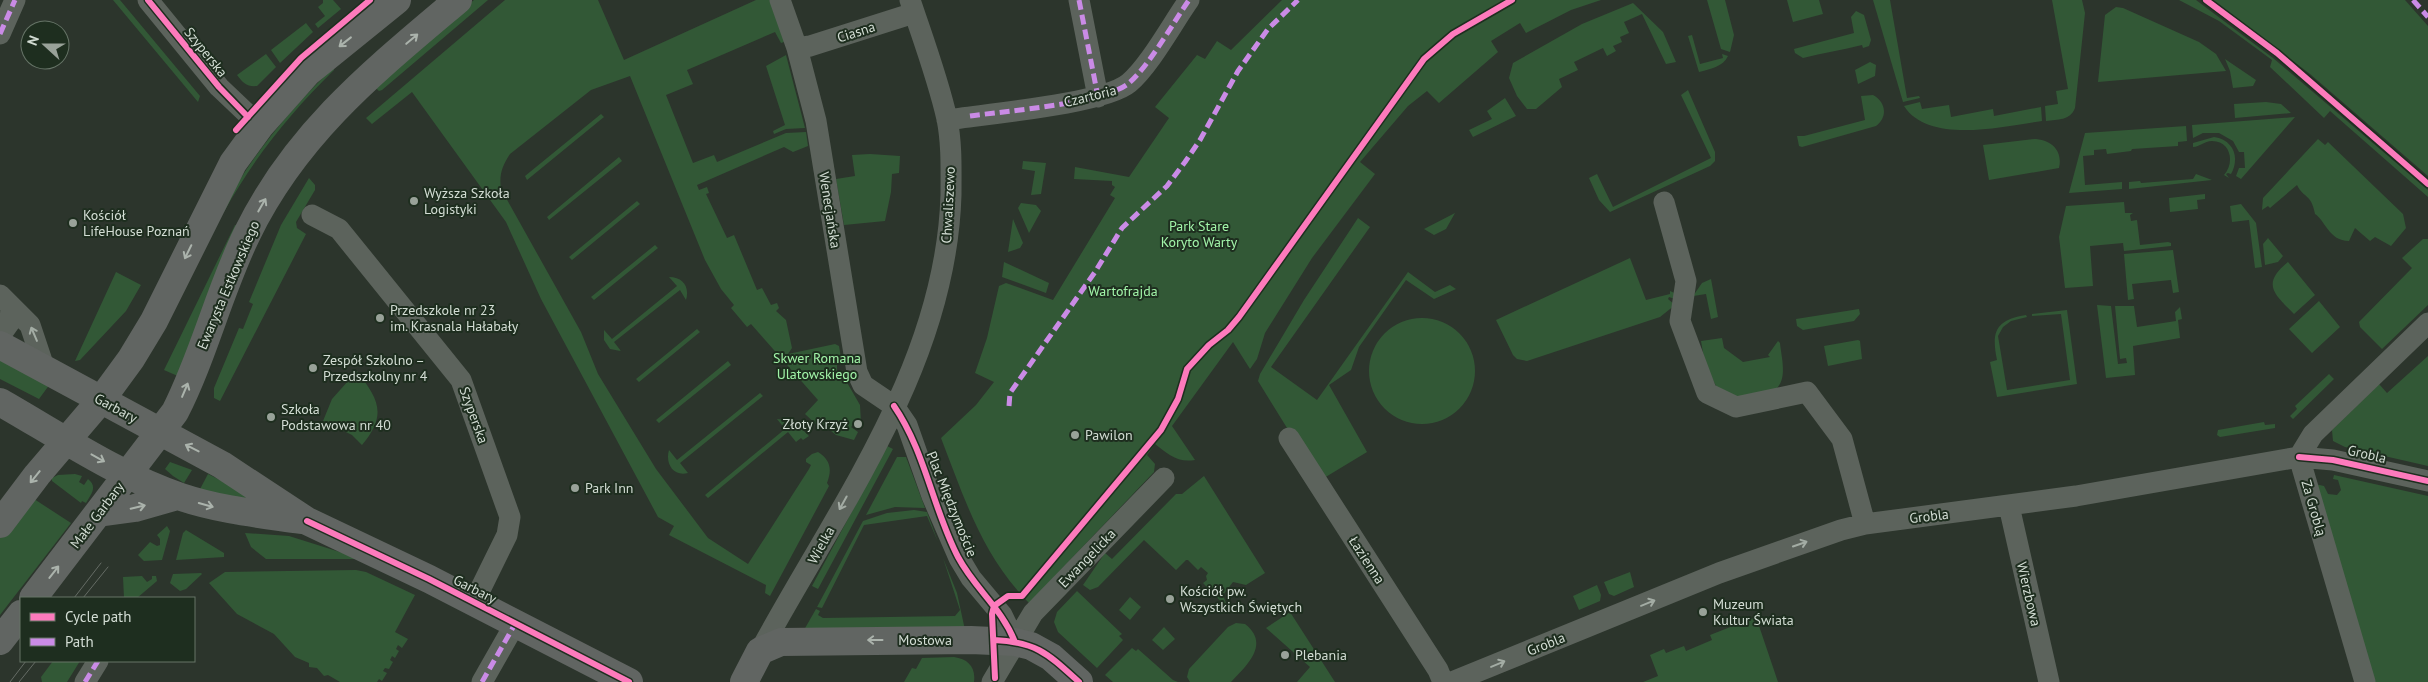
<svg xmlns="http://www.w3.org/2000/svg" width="2428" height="682" font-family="'PT Sans',sans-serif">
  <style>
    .green { fill: #325836 }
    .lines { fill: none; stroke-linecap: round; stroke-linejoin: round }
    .street { stroke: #5c635c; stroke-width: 21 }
    .secondary { stroke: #616562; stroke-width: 28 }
    .tram { stroke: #656c65; stroke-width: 1 }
    .quiet { stroke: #ca8be6; stroke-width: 5; stroke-dasharray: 10 5; stroke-linecap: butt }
    .cycleway-casing { stroke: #1e2e1f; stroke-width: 9 }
    .cycleway { stroke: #fd7abc; stroke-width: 6 }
    .oneway { stroke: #abb3ac }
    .oneway2 { stroke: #a3aca4 }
    .poi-dot { fill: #99a299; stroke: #1e2e1f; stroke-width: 2 }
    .labels { text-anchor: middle; stroke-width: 4; stroke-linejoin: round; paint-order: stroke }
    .street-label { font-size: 14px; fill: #d3ddd4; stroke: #1e2e1f }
    .poi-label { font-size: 14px; fill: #d3ddd4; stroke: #1e2e1f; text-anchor: start }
    .park-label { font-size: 14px; fill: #a2f5a9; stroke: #1e2e1f }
  </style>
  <rect width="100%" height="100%" fill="#2c352c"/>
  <path class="green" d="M113 0H120L200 96 198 102Z
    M323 0H333L341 9 318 28 315 24 325 16 318 7 323 3Z
    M474 0H488L382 90 379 91 373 85Z
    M505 0H598L624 60 756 0H775L787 41 781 43 775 32 687 70 693 84 666 95 693 163 714 155 717 162 786 133 806 132 808 146 793 152 784 147 697 185 699 190 707 187 709 193 706 194 727 238 734 235 757 290 762 288 771 305 777 303 779 308 776 311 786 320 792 348 788 354 835 344 839 346 841 358 837 364V371L845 379 860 405 861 423 858 427 854 424 851 427 858 432 854 440 836 435 825 426 821 429 805 414 818 400 751 324 747 327 731 308 734 305 721 289 705 260 630 76 591 90 510 154C502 166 499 175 501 189L581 332 598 374 656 469 708 538 748 564 809 469 811 465 806 462V459L812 454 818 452C831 460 832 470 827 483L829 486 770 596 765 593 766 585 669 535 674 526 658 517 541 299 506 222 412 92 372 124 366 118Z
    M1282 0H1601L1571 10 1526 33 1520 23 1491 41 1498 52 1439 103 1427 91 1408 106 1360 162 1375 174 1312 258 1265 333 1257 359 1250 369 1233 342 1172 426 1195 460C1177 463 1168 454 1155 444L1147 455 1155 464 1154 472 1029 603C982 555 965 500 941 438L976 405 994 382 975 373 987 338 999 286 1006 283 1053 300 1115 198 1110 195 1115 187 1112 185V181L1074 179 1075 167 1129 177 1169 118 1155 107 1197 55 1205 59 1217 41 1231 50Z
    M1707 0H1725L1734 35 1730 52 1721 49Z
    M1787 0H1819L1823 14 1793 22Z
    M1873 0H1890L1907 98 1919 96 1920 98 1903 102Z
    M2052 0H2082L2085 13 2075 108C2070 121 2058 119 2046 121L2045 106 2058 104 2056 91 2068 89Z
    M2179 0H2196L2273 58 2428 190V197L2330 111 2324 118 2270 67 2272 60 2219 21Z
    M2213 0H2405L2428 26V176L2310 74Z
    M1633 3 1663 32 1676 62 1666 64 1642 14 1624 22 1629 33 1620 37 1622 42 1613 46 1616 51 1607 56 1603 48 1574 62 1578 70 1559 79 1562 87 1536 109H1527L1517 96 1509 78 1513 63 1582 24Z
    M2116 7 2123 8 2199 42 2216 54 2226 71 2098 82 2105 15Z
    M1856 11 1864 15 1871 40 1869 46 1863 48 1862 45C1842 50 1823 53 1803 58L1795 53 1794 49 1854 33 1851 17Z
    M306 23 313 32 280 63 271 50Z
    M1692 35 1700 64 1723 58 1722 54 1728 56C1723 67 1710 69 1699 72L1688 36Z
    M266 54 276 67 257 86C247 87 243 83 237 75Z
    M786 55 805 128 786 129 774 134 773 131 785 125 766 66Z
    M2225 59 2256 80 2253 86 2233 88 2230 71Z
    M1870 62 1876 65 1875 76 1858 84 1855 70Z
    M334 67V70C291 112 253 159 224 212L220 213C250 158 288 111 334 67Z
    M1688 90 1715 152V161L1710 166 1610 212 1599 200 1589 178 1597 174 1613 207 1711 158 1681 95Z
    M1873 95C1886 102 1888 117 1876 126L1802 147 1799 146 1797 136H1804L1865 120 1861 96Z
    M1505 98 1516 116 1473 137 1469 130 1492 119 1487 111Z
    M1920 102 1922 109 1949 105 1951 117 1993 109 1994 116 2041 107 2042 121C2004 126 1929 145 1904 106Z
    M2266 102 2281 104 2291 113 2235 118 2234 104Z
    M601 114 604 117 527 180 525 176Z
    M2295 117 2241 179 2236 176 2239 168H2245L2244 152H2239L2233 141 2219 133H2203L2193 138 2192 125Z
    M2186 126 2187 141 2178 142V146L2132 149 2131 151 2107 154 2106 149 2094 150V155L2083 156 2085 185 2122 182V189L2069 193 2085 133Z
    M2214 137C2234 140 2240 158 2231 174L2228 173 2226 174 2229 178 2224 175C2235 163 2231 141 2212 141 2204 141 2200 147 2193 147V143Z
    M2035 139C2052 140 2063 151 2059 168L1989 180 1983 145Z
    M2318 139 2325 145 2328 142 2403 214 2406 228 2391 246 2375 237 2370 241 2355 228 2349 241C2329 241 2325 220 2315 214 2311 193 2304 199 2297 185L2270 208 2268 206 2262 210 2263 198Z
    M870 154 900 156 899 173 892 174 891 192 885 221 844 225 836 179 855 176 852 155Z
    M619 157 622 161 549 220 547 217Z
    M1023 161 1046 163 1041 194 1031 195 1035 171 1022 169Z
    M2196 174 2212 180 2129 189V182L2140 181 2141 183 2193 179Z
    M309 178 315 185V190L296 222 297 228 306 234 220 401 214 398V388L239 328 243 329 253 304 249 302 281 225Z
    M2205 194V199L2197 200 2198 209 2170 212 2169 198Z
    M637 201 640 204 572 260 569 257Z
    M2124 202 2125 213H2133L2130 215 2131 221 2137 220 2140 245 2168 242 2171 243V246L2124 251 2123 243 2090 246 2093 286 2065 288 2059 237 2066 206Z
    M1021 203 1036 205 1041 211 1029 233 1018 208Z
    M2241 204 2256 223 2262 267 2255 268 2249 220 2232 222 2230 206Z
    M1455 213 1446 229 1434 235 1424 229Z
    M1358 218 1370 227 1271 367 1317 400 1408 272 1435 292 1450 285 1456 289 1434 299 1406 280 1359 347 1351 370 1329 385 1367 452 1324 478 1292 436 1258 381 1260 374 1304 300Z
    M1013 219 1023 243 1020 248 1008 252Z
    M235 225H240L180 377 164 370Z
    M2268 238 2283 256 2278 262 2265 265 2263 244Z
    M2423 239H2428V305L2382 349 2360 327 2359 322 2412 268 2402 258Z
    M655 245 658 248 594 300 591 297Z
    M2173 250 2179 292 2173 293 2171 280 2132 284 2134 299 2128 300 2124 254Z
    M1630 258 1646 300 1670 294V291L1679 295 1678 300 1669 297 1668 299 1675 305 1660 317 1527 361 1517 359 1513 355 1496 320Z
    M1004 262 1049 283 1046 293 1002 277Z
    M2288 262 2315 295 2294 314C2274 294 2261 284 2288 262Z
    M116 272 141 285 126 311 80 360 75 361Z
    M669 277C683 277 690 287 686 300L680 290 614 342 621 351 610 349 604 340V330L612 339 677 286Z
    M1711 279 1718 317 1711 319 1706 294 1693 296 1702 283Z
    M2319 301 2340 327 2312 353 2289 329Z
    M2097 305 2111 306 2118 364 2127 363 2126 358 2120 359 2115 306H2134L2137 327 2176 321 2175 312 2180 307 2182 319 2178 320 2180 338 2133 346 2135 375 2106 378Z
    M1859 309 1860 314 1854 321 1803 330 1797 326 1796 319Z
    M2067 310 2077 384 1997 397 1990 362 1997 360C1991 331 1996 320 2026 315L2027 317 2011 321 2003 327 1998 336 2007 390 2070 380 2061 314 2032 316V314Z
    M1369 371a53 53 0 1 1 106 0a53 53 0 1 1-106 0Z
    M697 329 700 332 639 382 636 379Z
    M1722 338 1724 348 1743 362 1770 357 1768 355 1778 341 1780 343C1781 356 1788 378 1776 389L1739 397 1719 392 1705 364 1701 341Z
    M1858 340 1860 341 1862 359 1828 366 1824 346Z
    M2428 356V466L2345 447 2333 441 2332 430 2379 384 2387 393Z
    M0 358 50 384 39 399 0 379Z
    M728 361 731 365 659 423 656 420Z
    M357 371C378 399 388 414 362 445L352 435 323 421 332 399Z
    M2329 374 2334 379 2293 419 2290 416 2297 409 2295 406Z
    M760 393 763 396 680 463 688 473C673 477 665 463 669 450L677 460Z
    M777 419 794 421 809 436 803 440 801 438 796 442 788 432 708 498 705 495 785 429Z
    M2264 422 2265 425 2275 424V428L2220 437 2217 435 2218 430Z
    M887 446 893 449 818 589 812 586Z
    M897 457H906L925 508 895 507 866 515Z
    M170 462 192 470 184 483 173 476 165 469Z
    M75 474 82 476 79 482 84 485 88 479C98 487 91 494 86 503L82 501 81 503 52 481V478L58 475Z
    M208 474 272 506 199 491Z
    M2334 475 2428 496V682H2370L2315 484 2324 486 2328 494 2337 495 2341 490 2338 480 2333 479Z
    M1204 476 1265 573 1246 585 1233 582 1223 595 1228 609 1203 583 1207 580 1206 576 1208 573 1201 567 1198 570 1188 560H1186L1176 570 1144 540 1098 587 1090 590 1083 585 1105 553 1112 559 1176 494H1182Z
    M31 497 71 523 0 615V538Z
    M914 510 927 512 938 542 927 516 864 525 822 608 817 607 863 521 887 513Z
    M167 526 170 531 162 560 144 561 138 555 150 542 157 546 160 545V539L157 535Z
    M186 530 224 553V557L176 560 183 533Z
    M245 533 289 536 362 559H266L251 547Z
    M943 558 957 593 965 630H804L816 609 820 611 818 615 823 618 955 616 960 610Z
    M356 570 366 572 415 595 395 632 408 639 402 648 398 645 396 649 399 651 395 658 392 656 390 660 393 662 389 669 385 668 383 671 387 673 382 681 379 679 377 682H340L328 675 324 676 317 668 309 667V663L295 657 274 634 237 614 209 583 225 572Z
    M1630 572 1634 587 1614 596 1609 594 1604 582Z
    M173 574 201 573 202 574 186 589 180 591 170 583Z
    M142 576 147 582 152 579V576H156L157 581 137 598H124L123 577Z
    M1597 585 1601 595 1600 601 1579 610 1573 596Z
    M1077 591 1122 634 1119 636 1123 640 1097 668 1058 632 1054 622 1057 612Z
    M1130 597 1141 607 1130 620 1119 610Z
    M1290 612 1335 682H1297L1310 667 1266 628Z
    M1756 617 1778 682H1643L1658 676 1650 655 1664 649 1666 653 1684 646 1686 651 1712 640 1710 635Z
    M1236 623 1245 624C1271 644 1246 666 1231 682H1190L1187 677 1189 669 1228 627Z
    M1164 627 1175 639 1163 650 1152 640Z
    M1132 648 1136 651 1138 649 1173 680 1178 682H1113L1105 675Z
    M954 657C968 659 976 667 974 682H904L912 668 916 669 922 658Z
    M53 661H80L67 682H42L41 677Z"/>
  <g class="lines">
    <path class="street" d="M148 0 219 87 260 126
      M780 0 797 48 816 121 857 372 863 385 894 406 907 425 932 496 959 558 971 578 1002 615 1015 642
      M1079 0 1098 97
      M0 34 15 0
      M797 48 810 46 914 13
      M947 120C985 114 1104 104 1129 83 1150 65 1172 24 1189 0
      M1664 202 1686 281 1680 321 1707 393 1736 407 1807 392 1842 439 1865 524
      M312 215 339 229 461 380 510 517 507 535 474 602
      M0 295 30 325 45 370
      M0 336 10 322 11 306
      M1289 438 1438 670 1443 682
      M2009 506 2049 682
      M760 651C838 507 946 365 951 195 951 170 952 144 947 119 938 79 923 39 910 0
      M85 682 98 661
      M482 682 515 624
      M992 682 1033 613 1164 478
      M1452 682 1719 573 1841 530 1865 524 2076 496 2299 457 2333 460 2428 481
      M2365 682 2299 457 2313 434 2428 323"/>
    <path class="secondary" d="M0 345 222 465 307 521 429 579 629 682
      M0 402C56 434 120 477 181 497 220 510 260 514 301 520
      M98 513 135 508 177 496
      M0 524 37 475 101 400 131 359 154 321 233 163 260 126 308 72 397 0
      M33 598 175 412C204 355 219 291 247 234 296 133 375 70 458 0
      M0 641 21 614
      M744 682 760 651 781 642 971 640 1015 642 1031 646 1051 657 1079 682"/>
    <path class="tram" d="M74 598 101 563
      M83 598 108 567
      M10 682 26 661
      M19 682 36 661"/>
    <path class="quiet" d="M1079 0 1098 97
      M2413 0 2428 17
      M0 34 15 0
      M970 116C1005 111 1104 104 1129 83 1149 66 1173 23 1189 0
      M1009 406 1010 393 1095 272 1122 228 1167 186 1185 162 1200 140 1238 71 1268 29 1298 0
      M85 682 98 661
      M482 682 515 624"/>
    <g class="cycleway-casing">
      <path id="cycleway" d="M148 0 219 87 248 117
        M2206 0 2277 53 2428 184
        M236 130 301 58 370 0
        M894 406C925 451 933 509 958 557 975 589 1001 607 1015 642
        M2299 457 2333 460 2428 481
        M307 521 429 579 629 682
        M994 640C1037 642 1048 654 1079 682
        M995 678 992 614 994 606 1008 596H1022L1161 430 1178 399 1187 369 1209 345 1228 330 1239 317 1424 59 1453 34 1512 0"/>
    </g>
    <use href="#cycleway" class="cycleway"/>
  </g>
  <defs><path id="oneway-shaft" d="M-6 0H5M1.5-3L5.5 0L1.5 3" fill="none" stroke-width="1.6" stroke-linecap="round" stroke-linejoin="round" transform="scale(1.25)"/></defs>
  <g class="oneway">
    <use href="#oneway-shaft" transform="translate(412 39) rotate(-40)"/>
    <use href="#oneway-shaft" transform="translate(345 42) rotate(142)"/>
    <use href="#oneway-shaft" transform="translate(262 205) rotate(-60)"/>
    <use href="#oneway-shaft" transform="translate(188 252) rotate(116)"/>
    <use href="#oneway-shaft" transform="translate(185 390) rotate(-67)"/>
    <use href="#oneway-shaft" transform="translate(192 448) rotate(-153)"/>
    <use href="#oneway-shaft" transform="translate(98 458) rotate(29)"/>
    <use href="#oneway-shaft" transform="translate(35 477) rotate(129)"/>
    <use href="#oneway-shaft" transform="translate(206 505) rotate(16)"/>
    <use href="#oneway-shaft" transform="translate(138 507) rotate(-13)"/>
    <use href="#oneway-shaft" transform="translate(54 572) rotate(-52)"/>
    <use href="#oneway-shaft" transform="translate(875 640) rotate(180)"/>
  </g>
  <g class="oneway2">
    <use href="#oneway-shaft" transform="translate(34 334) rotate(-113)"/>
    <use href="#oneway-shaft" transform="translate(843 503) rotate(119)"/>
    <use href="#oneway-shaft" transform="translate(1800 544) rotate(-19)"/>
    <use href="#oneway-shaft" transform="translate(1648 603) rotate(-22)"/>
    <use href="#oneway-shaft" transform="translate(1498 664) rotate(-23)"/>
  </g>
  <g class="poi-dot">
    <circle cx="414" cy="201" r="5"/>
    <circle cx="73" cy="223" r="5"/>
    <circle cx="380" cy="318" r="5"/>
    <circle cx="313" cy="368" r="5"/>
    <circle cx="271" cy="417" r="5"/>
    <circle cx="858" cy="424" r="5"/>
    <circle cx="1075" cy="435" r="5"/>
    <circle cx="575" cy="488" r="5"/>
    <circle cx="1170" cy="599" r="5"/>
    <circle cx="1703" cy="612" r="5"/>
    <circle cx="1285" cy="655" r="5"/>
  </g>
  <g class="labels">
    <g class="street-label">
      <text transform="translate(856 32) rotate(-18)" y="5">Ciasna</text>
      <text transform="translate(206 52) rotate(51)" y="5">Szyperska</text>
      <text transform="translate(1090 96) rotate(-14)" y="5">Czartoria</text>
      <text transform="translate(948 205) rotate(-87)" y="5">Chwaliszewo</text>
      <text transform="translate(830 210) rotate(81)" y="5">Wenecjańska</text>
      <text transform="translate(228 285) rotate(-67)" y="5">Ewarysta Estkowskiego</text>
      <text transform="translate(116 408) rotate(28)" y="5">Garbary</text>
      <text transform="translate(474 415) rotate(70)" y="5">Szyperska</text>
      <text transform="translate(2367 454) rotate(13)" y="5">Grobla</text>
      <text transform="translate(952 504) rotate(68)" y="5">Plac Międzymoście</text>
      <text transform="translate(2314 508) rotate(74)" y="5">Za Groblą</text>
      <text transform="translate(97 515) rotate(-53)" y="5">Małe Garbary</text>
      <text transform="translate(1929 516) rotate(-7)" y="5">Grobla</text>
      <text transform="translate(821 545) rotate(-61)" y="5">Wielka</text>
      <text transform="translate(1087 558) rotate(-46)" y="5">Ewangelicka</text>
      <text transform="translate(1367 560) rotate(57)" y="5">Łazienna</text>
      <text transform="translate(475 589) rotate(27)" y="5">Garbary</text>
      <text transform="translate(2029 594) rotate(77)" y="5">Wierzbowa</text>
      <text x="925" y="645">Mostowa</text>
      <text transform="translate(1546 644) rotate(-22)" y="5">Grobla</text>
    </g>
    <g class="poi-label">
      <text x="424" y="198">Wyższa Szkoła<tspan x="424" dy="16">Logistyki</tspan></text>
      <text x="83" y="220">Kościół<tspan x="83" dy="16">LifeHouse Poznań</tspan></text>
      <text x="390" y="315">Przedszkole nr 23<tspan x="390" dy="16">im. Krasnala Hałabały</tspan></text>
      <text x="323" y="365">Zespół Szkolno –<tspan x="323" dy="16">Przedszkolny nr 4</tspan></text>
      <text x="281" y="414">Szkoła<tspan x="281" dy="16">Podstawowa nr 40</tspan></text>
      <text x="848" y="429" text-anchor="end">Złoty Krzyż</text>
      <text x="1085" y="440">Pawilon</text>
      <text x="585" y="493">Park Inn</text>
      <text x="1180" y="596">Kościół pw.<tspan x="1180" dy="16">Wszystkich Świętych</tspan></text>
      <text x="1713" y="609">Muzeum<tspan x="1713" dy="16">Kultur Świata</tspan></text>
      <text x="1295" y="660">Plebania</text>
    </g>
    <g class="park-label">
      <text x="1199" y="231">Park Stare<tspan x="1199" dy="16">Koryto Warty</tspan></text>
      <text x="1123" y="296">Wartofrajda</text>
      <text x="817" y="363">Skwer Romana<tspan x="817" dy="16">Ulatowskiego</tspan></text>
    </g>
  </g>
  <rect x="20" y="597" width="175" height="65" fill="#1e2e1f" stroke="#667467"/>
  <rect x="30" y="613" width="25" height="8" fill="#fd7abc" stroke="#667467"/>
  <text x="65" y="622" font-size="15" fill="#d3ddd4">Cycle path</text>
  <rect x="30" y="638" width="25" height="8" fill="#ca8be6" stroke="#667467"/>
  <text x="65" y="647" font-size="15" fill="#d3ddd4">Path</text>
  <g transform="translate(45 45) rotate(291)"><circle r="24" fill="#1e2e1f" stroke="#667467"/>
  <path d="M0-4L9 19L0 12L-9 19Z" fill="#99a299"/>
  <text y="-8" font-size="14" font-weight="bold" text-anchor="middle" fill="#d3ddd4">N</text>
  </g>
</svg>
